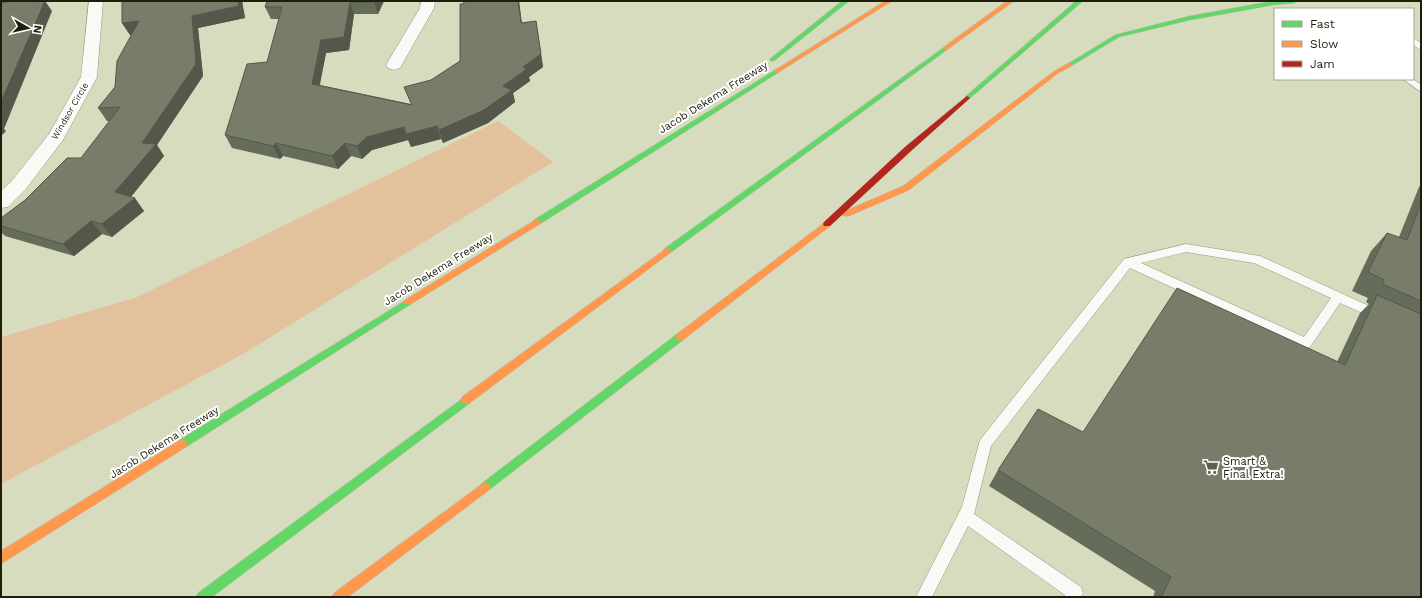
<svg xmlns="http://www.w3.org/2000/svg" width="1422" height="598" font-family="'Work Sans',sans-serif">
  <style>
    .green { fill: #e4c19d }
    .lines { fill: none; stroke-linecap: round; stroke-linejoin: round }
    .lane-casing { stroke: #92957f; stroke-width: 1 }
    .street-casing { stroke: #92957f; stroke-width: 1 }
    .fast-casing { stroke: #bbbdae; stroke-width: 1 }
    .slow-casing { stroke: #bbbdae; stroke-width: 1 }
    .jam-casing { stroke: #bbbdae; stroke-width: 1 }
    .lane { fill: #f9faf5; fill-rule: evenodd }
    .street { fill: #f9faf5; fill-rule: evenodd }
    .fast { fill: #63d668; fill-rule: evenodd }
    .slow { fill: #ff974d; fill-rule: evenodd }
    .jam { fill: #b3261e; fill-rule: evenodd }
    .wall { fill: #666c5a }
    .shaded-wall { fill: #53584a }
    .building { fill: #777d69; stroke: #53584a }
    .labels { text-anchor: middle; stroke-width: 4; stroke-linejoin: round; paint-order: stroke }
    .far-street-label { font-size: 9px; fill: #1d1f0b; stroke: #fff }
    .street-label { font-size: 11px; fill: #1d1f0b; stroke: #fff }
    .poi-label { font-size: 11px; fill: #1d1f0b; stroke: #fff; text-anchor: start }
  </style>
  <rect width="100%" height="100%" fill="#d8dcbf"/>
  <path class="green" d="M498 121 553 162 243 354 1 484V337L135 298Z"/>
  <g class="lines">
    <g class="lane-casing">
      <path id="lane" d="M1413 38 1421 43V50L1413 45Z
        M1403 79H1413L1421 85V92Z
        M1186 244 1260 256 1382 312 1384 315 1382 318 1378 320 1340 303 1310 347 1306 349 1130 268 991 446 974 514 1081 587 1083 593 1081 597H1064L1065 595 968 526 932 597H916L962 507 980 440 1124 259ZM1186 252 1254 263 1331 298 1304 337 1141 263Z"/>
    </g>
    <g class="street-casing">
      <path id="street" d="M89 1H103L97 77 63 140 25 190 8 207 1 208V191L11 182 49 134 81 77Z
        M421 1H435L434 8 400 68 394 70 388 68 386 65 420 8Z"/>
    </g>
    <g class="fast-casing">
      <path id="fast" d="M842 1H849L774 61H770V59Z
        M1076 1H1083L969 99H965V97Z
        M1273 1H1297L1294 3 1273 5 1190 20 1119 37 1071 66 1066 65 1115 35 1190 16Z
        M946 46 948 47V49L670 253H664L663 251 664 249Z
        M777 69 779 70V72L540 224H534L533 222 534 220Z
        M408 299 413 302 411 304 186 447 182 449 178 447 177 444 178 441Z
        M680 333 683 334 685 337 683 340 489 490 485 492 481 490 480 487 481 484 677 334Z
        M466 396 470 397 471 400 470 403 212 597H196L198 593Z"/>
    </g>
    <g class="slow-casing">
      <path id="slow" d="M885 1H892L779 72 777 73 774 71Z
        M1007 1H1014L948 49H944V47Z
        M1069 63 1072 65 1071 66 1057 74 909 190 849 216H843L842 214 843 212 903 186 1053 72Z
        M537 219 541 222 540 224 411 304H405L403 302 405 300Z
        M827 221 830 222 831 224 830 226 683 340H677L675 337 677 334Z
        M667 248 670 249 671 251 670 253 470 403 466 404 462 403 461 400 462 397Z
        M182 439 186 441 187 444 186 447 1 564V551Z
        M485 482 489 484 490 487 489 490 348 597H332L334 593Z"/>
    </g>
    <g class="jam-casing">
      <path id="jam" d="M967 96 970 98 969 99 911 151 830 226H824L823 224 824 222 905 147Z"/>
    </g>
    <use href="#lane" class="lane"/>
    <use href="#street" class="street"/>
    <use href="#fast" class="fast"/>
    <use href="#slow" class="slow"/>
    <use href="#jam" class="jam"/>
  </g>
  <path class="wall" d="M122 1H242L245 18 198 28 203 76 157 145 164 156 131 197 144 211 112 237 102 234 74 256 5 236 1 232V218L81 158 110 121H107L98 108 115 87 131 35H130L122 23Z
    M267 1H384L378 14H354L349 50 326 53 320 85 411 104 404 87 431 80 460 61 464 4 463 1H519L522 23 536 21 543 67 529 77 530 81 513 93 515 102 488 123 443 143 441 139 411 147 408 140 372 150 362 159 351 156 338 169 283 156 280 159 232 148 225 135 267 62 279 19H271L265 7Z
    M1421 184V597H1153L1155 591 989 486 998 470 1083 432 1337 362 1360 313 1369 304 1366 302 1368 298 1352 291 1371 251 1387 233 1399 237 1419 187Z"/>
  <path class="shaded-wall" d="M36 1H40L43 5 45 1 52 11 4 129 6 131 1 136V102Z
    M238 1H242L245 18 198 28 203 76 157 145 164 156 124 205 115 192 142 143 192 16Z
    M375 1H384L378 14 374 2Z
    M518 1H519L523 35 521 23Z
    M350 2 354 14 349 50 326 53 317 96 312 84 321 40Z
    M139 21 146 33 130 35 122 23Z
    M536 21 543 67 529 77 530 81 513 93 515 102 488 123 443 143 439 130 503 86Z
    M437 126 441 139 411 147 406 134Z
    M404 127 408 140 372 150 362 159 357 146 367 137Z
    M276 143 283 156 280 159 273 146Z
    M345 143 351 156 338 169 332 156Z
    M135 198 144 211 112 237 102 224Z
    M91 221 102 234 74 256 63 244Z"/>
  <path class="building" d="M11 1H36L35 2 45 1 1 102V3Z
    M122 1H238L239 6 192 16 196 64 142 143 156 144 115 192 135 198 102 224 91 221 63 244 1 226V218L24 201 67 158H81L120 107 98 108 115 87 117 61 139 21 122 23Z
    M267 1H375L374 2H350L344 37 321 40 312 84 412 105 404 87 431 80 460 61V4H464L463 1H518L521 23 536 21 541 54 523 67 527 69 503 86 512 90 484 110 439 130 437 126 406 134 404 127 367 137 357 146 345 143 332 156 276 143 273 146 225 135 247 64 267 62 282 7H265Z
    M1421 204V301L1382 284 1384 280 1368 272 1387 233 1407 240Z
    M1177 288 1345 365 1377 295 1421 314V597H1161L1171 577 998 470 1038 409 1083 432Z"/>
  <defs>
    <g id="supermarket-bare" transform="scale(1.2)"><path d="M-6-5.5h2.5l.6 2H6L4.5 2H-2.5L-4.4-4H-6ZM-1.5 3.2a1.3 1.3 0 1 0 .1 0ZM3 3.2a1.3 1.3 0 1 0 .1 0Z" fill="#5e614a" stroke="#fff" stroke-width="2.5" paint-order="stroke"/></g>
  </defs>
  <g fill-rule="evenodd">
    <use href="#supermarket-bare" x="1211" y="467"/>
  </g>
  <g class="labels">
    <g class="far-street-label">
      <text transform="translate(70 111) rotate(-60)" y="3">Windsor Circle</text>
    </g>
    <g class="street-label">
      <text transform="translate(713 97) rotate(-32)" y="4">Jacob Dekema Freeway</text>
      <text transform="translate(438 269) rotate(-32)" y="4">Jacob Dekema Freeway</text>
      <text transform="translate(164 442) rotate(-32)" y="4">Jacob Dekema Freeway</text>
    </g>
    <g class="poi-label">
      <text x="1223" y="465">Smart &amp;<tspan x="1223" dy="13">Final Extra!</tspan></text>
    </g>
  </g>
  <rect width="1422" height="598" fill="none" stroke="#1d1f0b" stroke-width="4"/>
  <rect x="1274" y="8" width="140" height="72" fill="#ffffff" stroke="#a5a59d"/>
  <rect x="1282" y="21" width="20" height="6" fill="#63d668" stroke="#a5a59d"/>
  <text x="1310" y="28" font-size="12" fill="#1d1f0b">Fast</text>
  <rect x="1282" y="41" width="20" height="6" fill="#ff974d" stroke="#a5a59d"/>
  <text x="1310" y="48" font-size="12" fill="#1d1f0b">Slow</text>
  <rect x="1282" y="61" width="20" height="6" fill="#b3261e" stroke="#a5a59d"/>
  <text x="1310" y="68" font-size="12" fill="#1d1f0b">Jam</text>
  <g transform="translate(28 28) rotate(98)" stroke="#ffffff" stroke-width="3" paint-order="stroke">
  <path d="M0-3L7 15L0 10L-7 15Z" fill="#1d1f0b"/>
  <text y="-6" font-size="11" font-weight="bold" text-anchor="middle" fill="#1d1f0b">N</text>
  </g>
</svg>
